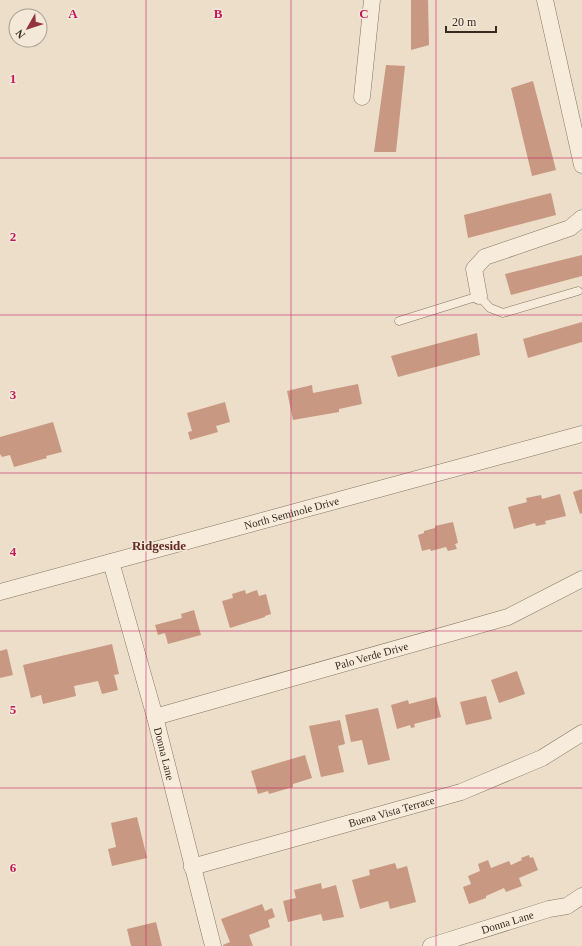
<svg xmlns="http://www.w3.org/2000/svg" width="582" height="946" font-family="Georgia,serif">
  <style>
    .building { fill: #c89882 }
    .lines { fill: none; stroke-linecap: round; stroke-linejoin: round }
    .service-casing { stroke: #87715f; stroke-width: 9 }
    .minor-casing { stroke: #87715f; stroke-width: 17 }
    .service { stroke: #f7ecdc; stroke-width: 8 }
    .minor { stroke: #f7ecdc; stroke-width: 16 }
    .grid { fill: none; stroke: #c2185b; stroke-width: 1; stroke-opacity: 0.55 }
    .labels { text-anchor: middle; stroke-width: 3; stroke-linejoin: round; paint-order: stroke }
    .street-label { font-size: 11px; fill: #392a21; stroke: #f4e9d8 }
    .quarter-label { font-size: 13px; font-weight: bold; fill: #632b24; stroke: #f4e9d8 }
    .grid-label { font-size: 13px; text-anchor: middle; font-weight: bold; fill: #c2185b; stroke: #f4e9d8; stroke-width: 3; stroke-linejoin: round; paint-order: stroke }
  </style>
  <rect width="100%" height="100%" fill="#ecdec9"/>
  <path class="building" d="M411 0H428L429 45 411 50Z
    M386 65 405 66 396 152H374Z
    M533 81 556 170 532 176 511 88Z
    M551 193 556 215 468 238 464 215Z
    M582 255V276L511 295 505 274Z
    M582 322V342L528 358 523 339Z
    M477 333 480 355 398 377 391 356Z
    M358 384 362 404 339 409V412L293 420 287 391 312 385 313 393Z
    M225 402 230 422 216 426 218 432 190 440 188 432 192 431 187 413Z
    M53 422 62 452 46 456 47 458 14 467 10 455 2 457 0 454V437Z
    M582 489V513L580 514 573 492Z
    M560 494 566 516 545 521 546 524 536 526 535 523 514 529 508 507 527 502 526 498 541 495 542 499Z
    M453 522 458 543 455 544 457 549 448 551 446 547 431 551 430 549 422 551 418 535 424 533V531L435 528V526Z
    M245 590 246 594 257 590 259 596 266 594 271 614 265 616V617L230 628 222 601 233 598 232 594Z
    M194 610 201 635 168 644 165 633 158 635 155 625 182 618 181 614Z
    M112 644 119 674 114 675 118 690 102 694 98 681 74 686 76 696 43 704 41 695 31 698 23 665Z
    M7 649 13 675 0 678V651Z
    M517 671 525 694 499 703 491 680Z
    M486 696 492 719 466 725 460 702Z
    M436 697 441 717 414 724 415 727 411 728 410 725 397 729 391 705 408 700 409 704Z
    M378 708 390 760 368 765 362 740 351 742 345 715Z
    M340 720 345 744 338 746 344 772 321 777 309 726Z
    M305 755 312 778 293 784V787L269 794 268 791 258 794 251 771Z
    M137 817 147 858 112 866 108 849 116 847 111 823Z
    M529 855 530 858 533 857 538 870 519 878 522 886 506 892 504 888 486 896V898L469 904 463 887 471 884 468 876 480 871 478 864 488 860 491 868 509 861 511 865 522 860 521 858Z
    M395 863 397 869 407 866 416 902 390 909 388 901 360 909 352 880 370 875 369 870Z
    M321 883 322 889 336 885 344 917 323 921 321 914 288 922 283 901 296 898 294 890Z
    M262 904 265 911 272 908 275 917 268 920 270 927 249 935 253 946H223V945L230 942 221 919Z
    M156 922 162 946H131L127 929Z"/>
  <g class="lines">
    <g class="service-casing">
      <path id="service" d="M399 321 479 296 490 308 503 313 578 291"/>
    </g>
    <g class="minor-casing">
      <g id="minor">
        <path d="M545 0 582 165"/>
        <path d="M362 97 372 0"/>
        <path d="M479 296 474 269 485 257 570 228 582 218"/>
        <path id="s1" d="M111 562 155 717 213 946"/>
        <path id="s2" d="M0 592 582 434"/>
        <path id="s3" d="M155 717 508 617 582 579"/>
        <path id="s4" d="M192 867 461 792 542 758 582 733"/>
        <path id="s5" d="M431 946 549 909 567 906 582 896"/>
      </g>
    </g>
    <use href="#service" class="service"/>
    <use href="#minor" class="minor"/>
  </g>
  <path class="grid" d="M146 0V946M291 0V946M436 0V946M0 158H582M0 315H582M0 473H582M0 631H582M0 788H582"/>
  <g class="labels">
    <g class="street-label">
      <text dy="4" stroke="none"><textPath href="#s2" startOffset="302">North Seminole Drive</textPath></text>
      <text dy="4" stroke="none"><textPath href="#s3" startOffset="225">Palo Verde Drive</textPath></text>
      <text dy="4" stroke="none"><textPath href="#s1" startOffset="199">Donna Lane</textPath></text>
      <text dy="4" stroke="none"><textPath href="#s4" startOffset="207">Buena Vista Terrace</textPath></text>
      <text dy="4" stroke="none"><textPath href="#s5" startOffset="80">Donna Lane</textPath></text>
    </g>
    <g class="quarter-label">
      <text x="159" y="550">Ridgeside</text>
    </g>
  </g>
  <g class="grid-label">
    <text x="73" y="18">A</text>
    <text x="218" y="18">B</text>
    <text x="364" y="18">C</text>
    <text x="13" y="83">1</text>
    <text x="13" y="241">2</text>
    <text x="13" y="399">3</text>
    <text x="13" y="556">4</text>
    <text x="13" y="714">5</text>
    <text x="13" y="872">6</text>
  </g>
  <g transform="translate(28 28) rotate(231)"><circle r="19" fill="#f4e9d8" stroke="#a99d8f"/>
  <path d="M0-3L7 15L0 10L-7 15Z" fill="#93333d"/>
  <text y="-6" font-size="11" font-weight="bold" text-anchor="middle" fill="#392a21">N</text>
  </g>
  <path d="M446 26v6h50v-6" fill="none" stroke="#392a21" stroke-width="2"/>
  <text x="452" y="26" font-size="12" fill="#392a21" stroke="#f4e9d8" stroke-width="3" paint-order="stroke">20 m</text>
</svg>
